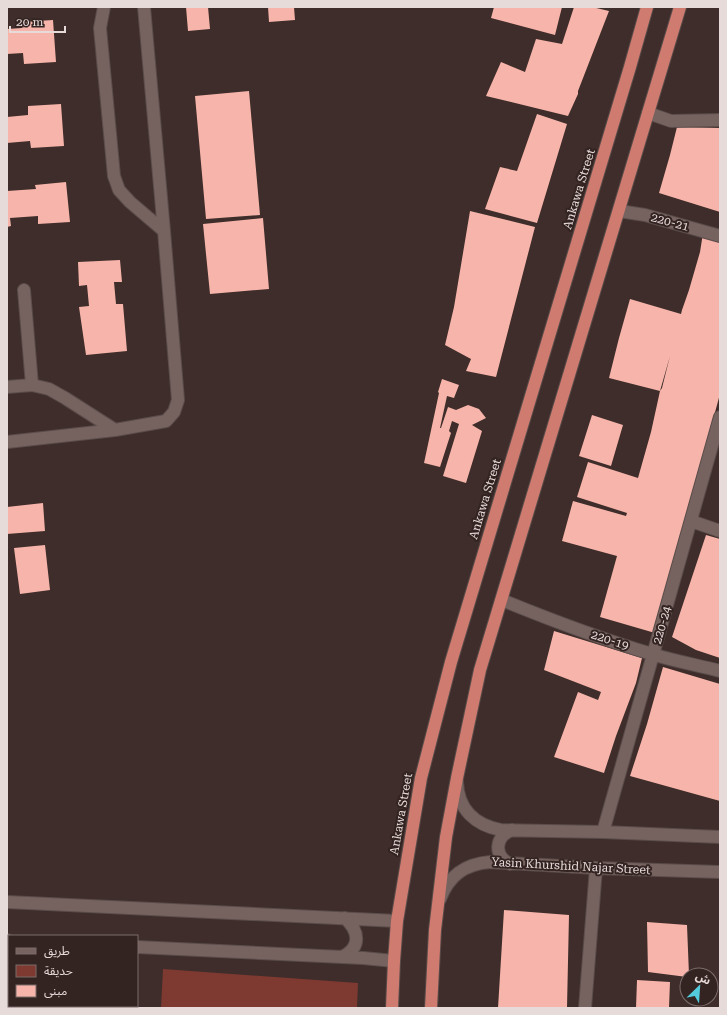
<svg xmlns="http://www.w3.org/2000/svg" width="727" height="1015" font-family="'Roboto Serif','Noto Sans Arabic',serif">
  <style>
    .green { fill: #7e3931 }
    .building { fill: #f7b4aa }
    .lines { fill: none; stroke-linecap: round; stroke-linejoin: round }
    .minor-casing { stroke: #5a4c4a; stroke-width: 14 }
    .highway-casing { stroke: #5a4c4a; stroke-width: 14 }
    .minor { stroke: #766360; stroke-width: 12 }
    .highway { stroke: #d07b70; stroke-width: 12 }
    .labels { text-anchor: middle; stroke-width: 4; stroke-linejoin: round; paint-order: stroke }
    .street-label { font-size: 12px; fill: #e6dbd9; stroke: #332321 }
  </style>
  <rect width="100%" height="100%" fill="#3e2d2a"/>
  <path class="green" d="M163 969 358 983 357 1008H161Z"/>
  <path class="building" d="M186 7H208L210 29 188 31Z
    M268 7H294L295 20 269 22Z
    M494 7H562L555 35 491 18Z
    M574 7H592L609 11 578 91V94L568 116 486 96 501 62 525 72 536 39 562 44Z
    M53 20 56 62 24 64 23 53 7 54V29L22 28 21 22Z
    M249 91 260 215 206 219 195 96Z
    M61 104 64 146 31 148 30 141 7 143V117L28 115V106Z
    M537 114 567 124 537 223 485 209 500 167 517 171Z
    M677 127 720 128V212L659 193 670 155Z
    M66 182 70 222 38 224V216L10 218 11 226 7 227V191L36 189 35 185Z
    M470 211 535 227 496 377 466 371 471 359 445 345 454 307Z
    M263 218 269 289 210 294 203 224Z
    M703 233 720 238V394L711 427 707 448 655 633 600 617 617 556 562 541 573 501 626 516 627 513 577 497 588 462 638 478 651 432 660 391 662 388 670 356 660 391 609 378 619 338 630 299 681 314 682 310 689 290 700 252Z
    M120 260 122 282H114L116 304H123L127 351 86 355 79 307 89 306 87 285 79 286 78 262Z
    M442 379 459 385 454 398 447 396 440 428H441L448 407 456 410 468 405 479 409 486 418 472 425 482 431 466 483 443 476 459 424 452 421 449 431 451 433 440 467 424 463 439 393 438 392Z
    M592 415 623 425 611 466 579 456Z
    M43 503 45 531 7 534V507Z
    M706 535 720 539V658L696 650 672 637Z
    M45 545 50 590 20 594 14 548Z
    M554 631 642 658 636 683 616 736 604 773 554 757 578 692 598 700 601 692 544 670Z
    M663 667 720 684V801L630 776 647 724Z
    M504 910 569 915 567 1008H498Z
    M647 922 687 925 689 975H687V977L648 972Z
    M7 962H9V1006H135V1008H7Z
    M637 980 670 982 669 1008H636Z"/>
  <g class="lines">
    <g class="minor-casing">
      <path id="minor" d="M104 7 100 28 114 176 119 190 130 202 164 231
        M648 113 671 121 720 120
        M619 211 645 215 720 236
        M24 290 32 385
        M7 387 32 385 49 389 65 398 115 430
        M7 442 115 430 166 421 174 412 178 400 164 231 144 7
        M691 521 720 531
        M502 600C551 620 601 639 652 654 674 661 697 665 720 671
        M457 782C458 809 475 825 501 830L603 832 720 837
        M603 832 720 417
        M510 864C493 856 495 836 512 830
        M440 899C449 875 465 864 490 862L596 868 720 872
        M7 902 397 921
        M7 940 9 941
        M137 947 363 958 394 961
        M342 957C362 947 359 931 345 918
        M585 1008 596 868"/>
    </g>
    <g class="highway-casing">
      <path id="highway" d="M392 1008 394 961 397 921 421 778 451 662 630 67 647 7
        M431 1008 435 930 446 837 457 778 480 670 680 7"/>
    </g>
    <use href="#minor" class="minor"/>
    <use href="#highway" class="highway"/>
  </g>
  <g class="labels">
    <g class="street-label">
      <text transform="translate(579 189) rotate(-73)" y="4">Ankawa Street</text>
      <text transform="translate(670 222) rotate(15)" y="4">220-21</text>
      <text transform="translate(485 499) rotate(-73)" y="4">Ankawa Street</text>
      <text transform="translate(662 625) rotate(-74)" y="4">220-24</text>
      <text transform="translate(610 640) rotate(18)" y="4">220-19</text>
      <text transform="translate(401 814) rotate(-80)" y="4">Ankawa Street</text>
      <text transform="translate(571 866) rotate(3)" y="4">Yasin Khurshid Najar Street</text>
    </g>
  </g>
  <rect width="727" height="1015" fill="none" stroke="#e6dbd9" stroke-width="16"/>
  <rect x="8" y="935" width="130" height="72" fill="#332321" stroke="#7b6d6b"/>
  <rect x="16" y="948" width="20" height="6" fill="#766360" stroke="#7b6d6b"/>
  <text x="44" y="955" font-size="12" fill="#e6dbd9">طريق</text>
  <rect x="16" y="965" width="20" height="12" fill="#7e3931" stroke="#7b6d6b"/>
  <text x="44" y="975" font-size="12" fill="#e6dbd9">حديقة</text>
  <rect x="16" y="985" width="20" height="12" fill="#f7b4aa" stroke="#7b6d6b"/>
  <text x="44" y="995" font-size="12" fill="#e6dbd9">مبنى</text>
  <g transform="translate(699 987) rotate(25)"><circle r="19" fill="#332321" stroke="#7b6d6b"/>
  <path d="M0-3L7 15L0 10L-7 15Z" fill="#53cbdc"/>
  <text y="-6" font-size="11" font-weight="bold" text-anchor="middle" fill="#e6dbd9">ش</text>
  </g>
  <path d="M10 26v6h55v-6" fill="none" stroke="#e6dbd9" stroke-width="2"/>
  <text x="16" y="26" font-size="12" fill="#e6dbd9" stroke="#332321" stroke-width="3" paint-order="stroke">20 m</text>
</svg>
